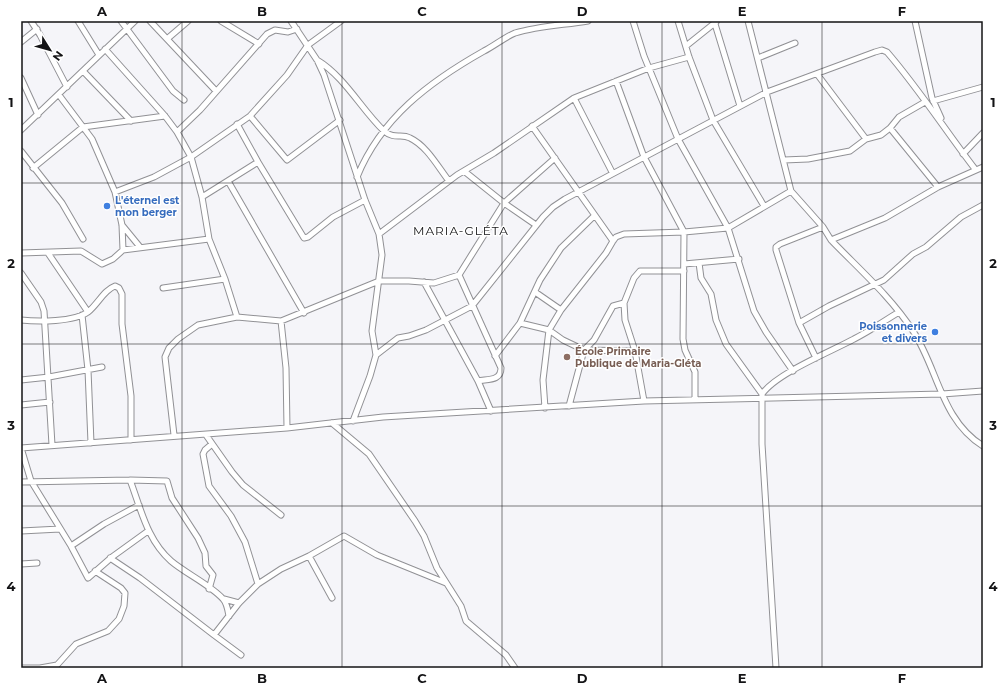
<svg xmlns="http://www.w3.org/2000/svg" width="1004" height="689" font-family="Montserrat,sans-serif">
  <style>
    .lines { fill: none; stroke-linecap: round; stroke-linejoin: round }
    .minor-casing { stroke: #919195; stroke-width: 7 }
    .minor { stroke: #fff; stroke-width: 5 }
    .grid { fill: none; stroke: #131315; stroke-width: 1; stroke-opacity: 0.55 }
    .shop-dot { fill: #3f7fe0; stroke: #fff; stroke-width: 1.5 }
    .education-dot { fill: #8d6e63; stroke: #fff; stroke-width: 1.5 }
    .labels { text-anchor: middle; stroke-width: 3; stroke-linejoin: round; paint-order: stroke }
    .shop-label { font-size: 10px; font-weight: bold; fill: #366cbe; stroke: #fff; text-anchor: start }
    .education-label { font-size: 10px; font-weight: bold; fill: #785e54; stroke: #fff; text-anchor: start }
    .quarter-label { font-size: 12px; letter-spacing: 1px; fill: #131315; stroke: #fff }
    .neatline { fill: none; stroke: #131315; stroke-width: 1.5 }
    .grid-label { font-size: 13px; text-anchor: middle; font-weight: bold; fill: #131315 }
  </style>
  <rect width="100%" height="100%" fill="#f5f5f9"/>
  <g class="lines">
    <g class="minor-casing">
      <path id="minor" d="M31 21 40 35 67 87
        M78 21 99 55
        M121 21 173 91 184 100
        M150 21 216 91
        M221 21 259 44
        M291 21 317 60 324 75 365 200 379 234 382 255 372 331 376 355 370 376 353 421
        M633 21 644 56 678 139 728 228 754 311 766 332 793 371
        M678 21 689 57 713 120 764 206
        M748 21 791 191 823 227 831 240C859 269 891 297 913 331 938 369 941 420 983 446
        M915 21 932 98 941 118
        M715 24 740 106
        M167 39 188 21
        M21 42 37 29
        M686 46 716 22
        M105 49 165 116 177 132 191 157 202 197 209 239 225 279 237 317
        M758 58 795 43
        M317 60C345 77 361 109 384 131 395 140 401 133 410 138 427 146 438 167 449 181
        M83 71 131 121
        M817 74 866 139
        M21 78 38 115
        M616 81 644 157 684 232 683 339 685 350 695 372V400
        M59 95 92 139 115 192 122 225 123 250
        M574 98 612 172
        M933 101 983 87
        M250 116 287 160 340 120
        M237 124 258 162 304 238 308 237 333 217 365 200
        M532 126 613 241
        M890 128 938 187
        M21 130 135 21
        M177 132 200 110 267 34 275 30 288 32 297 29
        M21 151 62 203 83 239
        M963 154 983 133
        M784 160 808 159 850 151 866 139 881 135 890 128 899 117 925 102
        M33 168 83 127 165 116
        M464 171 504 203 536 225
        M357 177C381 118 429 82 484 51 494 46 505 37 515 33 538 26 564 25 588 21
        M228 181 304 313
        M115 192 154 177 191 157 250 116 287 75 308 45 341 21
        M202 197 258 162
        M122 225 140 247
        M379 234 457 175 494 153 574 98 649 68 689 57
        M831 240 885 218 938 187 983 167
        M21 253 81 251 102 264 113 259 123 250 209 239
        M48 253 88 312
        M699 263 701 278 711 294 716 320 726 344 762 394
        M684 264 739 259
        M21 273 41 302 44 311 52 445
        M459 275 501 368C501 381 488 379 478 381
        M424 282 478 381 491 411
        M163 288 225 279
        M535 292 561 310
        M624 303 625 320 635 351 644 401
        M82 315 88 370 91 443
        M21 320C38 322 74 322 88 312 98 304 104 290 115 286L119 288 122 294V324L131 396V440
        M281 321 286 368 287 428
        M520 323 549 330 563 340 584 350 635 351
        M799 323 829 306 884 280 913 254 926 247 961 217 983 205
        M376 355 398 338 409 336 426 330 472 306 543 217 553 207 565 199 767 92 875 52 882 50 887 52C919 89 945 130 975 169
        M495 356 520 323 540 280 561 248 594 216
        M816 358 799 323 776 250V247L780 244 823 227
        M21 380 49 377 102 367
        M21 405 50 402
        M569 406 584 350 594 340 613 306 624 303 634 278 640 271H684
        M545 408 543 380 549 330 561 310 606 253 613 241 616 237 624 234 684 232 728 228 791 191
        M332 423 369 454 415 521 424 536 437 568 461 606 466 621 506 655 515 668
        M174 435 165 357 169 348 178 339 198 325 237 317 281 321 379 281H409L434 283 459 275 504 203 555 158
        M206 435 232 472 243 485 281 515
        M212 444 205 450 203 454 209 486 231 516 245 542 258 584
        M21 448 287 428 383 417 644 401 942 394 983 391
        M21 448 31 481 71 546 88 578 112 557 148 531
        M130 480 167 481 172 498 198 538 205 553 206 566 213 575 209 589
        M21 482 130 480C141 509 147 540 171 561 185 573 212 586 223 599 227 603 228 611 229 616
        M21 531 60 529
        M71 546 104 524 139 505
        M309 556 332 598
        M110 558 140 578 214 635 239 603 258 584 281 569 309 556 344 536 377 555 446 583
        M21 564 37 563
        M224 599 239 603
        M214 635 241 655
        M21 668H40L57 665 76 644 108 631 119 619 124 606 125 593 121 588 95 571
        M776 668 762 444V394C777 373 830 352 854 339 870 331 884 321 899 312"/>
    </g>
    <use href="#minor" class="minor"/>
  </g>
  <path class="grid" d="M182 21V668M342 21V668M502 21V668M662 21V668M822 21V668M21 183H983M21 344H983M21 506H983"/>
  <g class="shop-dot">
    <circle cx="107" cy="206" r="4"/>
    <circle cx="935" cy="332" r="4"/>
  </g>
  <circle class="education-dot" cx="567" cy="357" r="4"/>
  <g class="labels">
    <g class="shop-label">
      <text x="115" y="204">L'éternel est<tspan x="115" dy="12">mon berger</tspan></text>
      <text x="927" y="330" text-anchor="end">Poissonnerie<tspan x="927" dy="12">et divers</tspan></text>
    </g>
    <g class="education-label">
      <text x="575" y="355">École Primaire<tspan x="575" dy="12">Publique de Maria-Gléta</tspan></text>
    </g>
    <g class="quarter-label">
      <text x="461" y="235">MARIA-GLÉTA</text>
    </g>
  </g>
  <rect width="1004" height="689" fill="none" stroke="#ffffff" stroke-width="44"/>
  <g transform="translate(50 50) rotate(127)" stroke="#ffffff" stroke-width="3" paint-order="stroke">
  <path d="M0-3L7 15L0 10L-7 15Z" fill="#131315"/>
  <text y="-6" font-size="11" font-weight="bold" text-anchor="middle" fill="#131315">N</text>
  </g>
  <rect x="22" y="22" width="960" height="645" class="neatline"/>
  <g class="grid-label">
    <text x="102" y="16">A</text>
    <text x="262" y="16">B</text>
    <text x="422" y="16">C</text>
    <text x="582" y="16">D</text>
    <text x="742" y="16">E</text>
    <text x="902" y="16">F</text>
    <text x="11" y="107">1</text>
    <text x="993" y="107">1</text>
    <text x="11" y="268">2</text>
    <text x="993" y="268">2</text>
    <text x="11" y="430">3</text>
    <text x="993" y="430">3</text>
    <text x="11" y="591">4</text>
    <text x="993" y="591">4</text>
    <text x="102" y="683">A</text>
    <text x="262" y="683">B</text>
    <text x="422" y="683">C</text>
    <text x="582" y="683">D</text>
    <text x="742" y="683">E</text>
    <text x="902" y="683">F</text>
  </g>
</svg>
